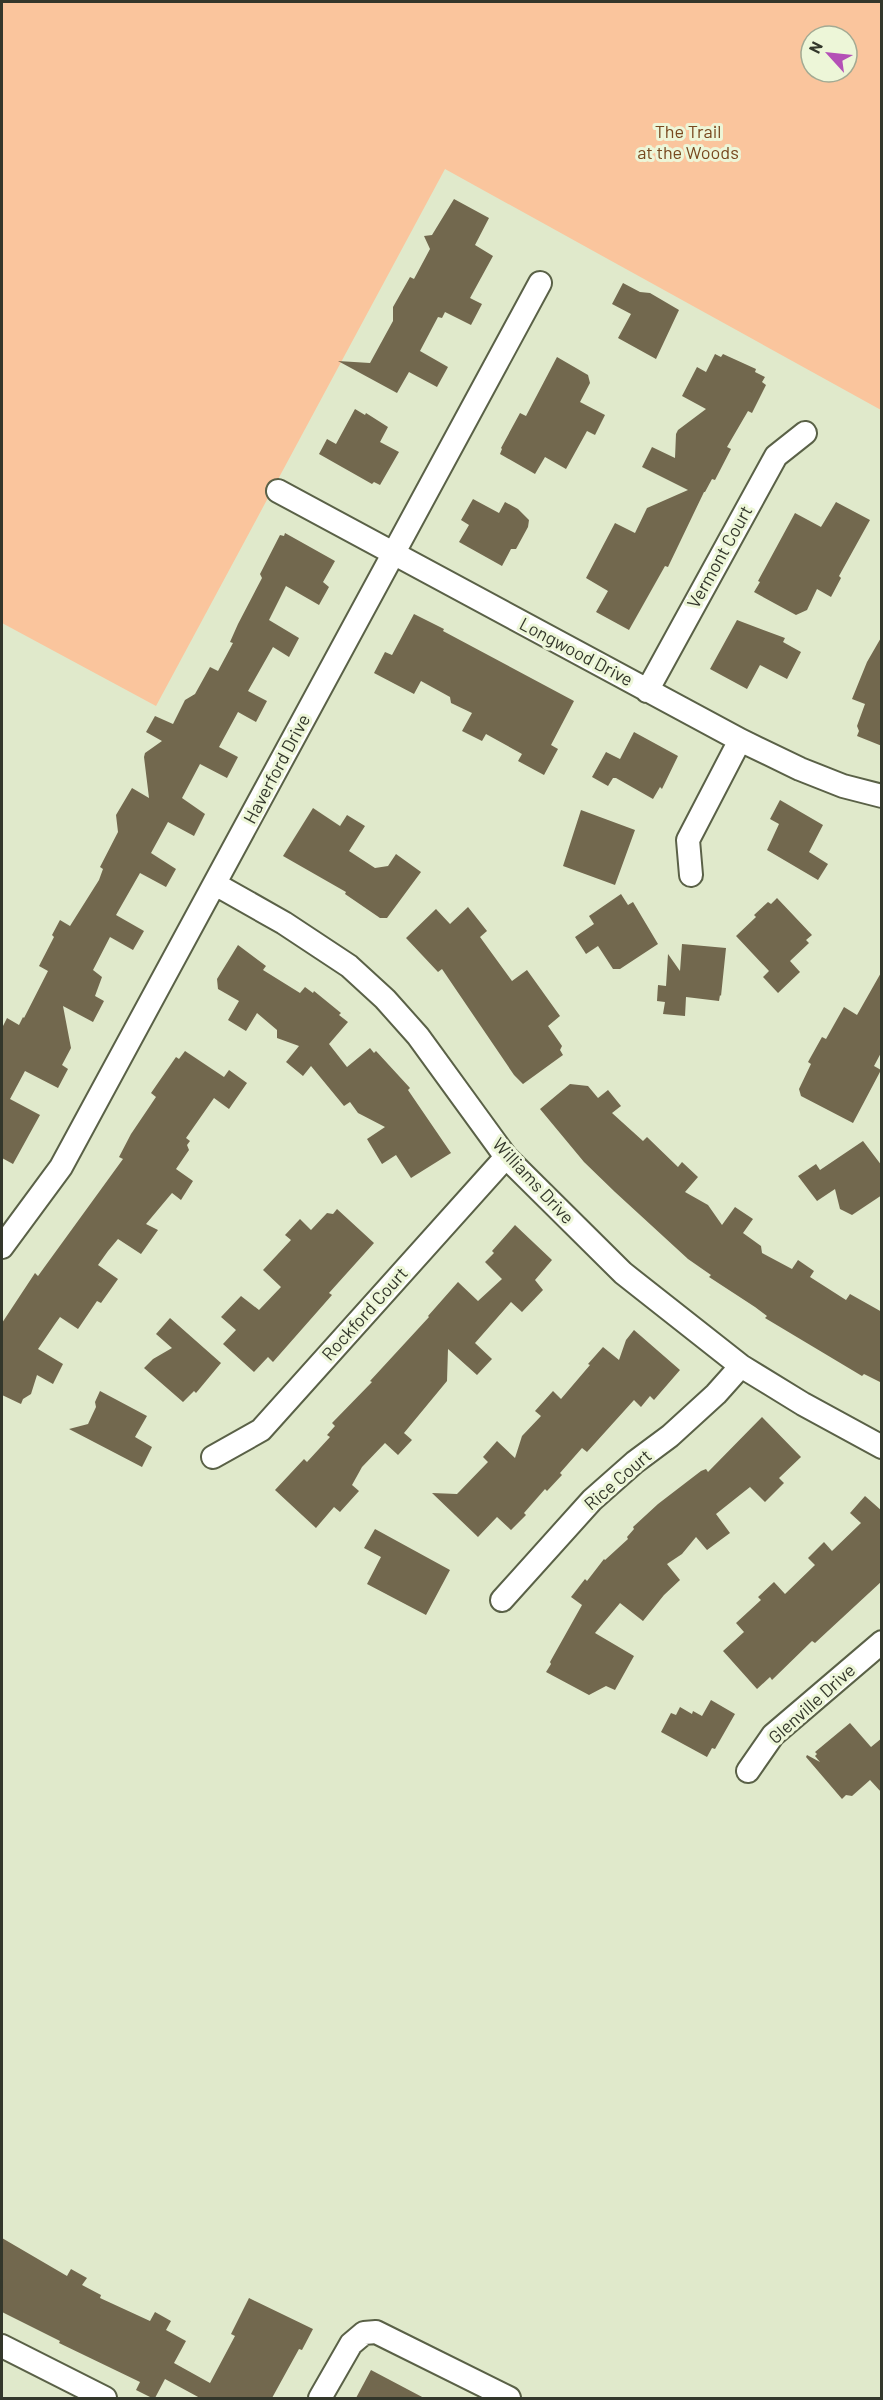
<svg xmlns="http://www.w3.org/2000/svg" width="883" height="2400" font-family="Barlow,sans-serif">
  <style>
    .green { fill: #fac59d; fill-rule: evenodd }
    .building { fill: #72684e }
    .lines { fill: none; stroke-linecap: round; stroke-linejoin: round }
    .street-casing { stroke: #5a6147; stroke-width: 26 }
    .street { stroke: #fff; stroke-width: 22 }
    .labels { text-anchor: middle; stroke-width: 6; stroke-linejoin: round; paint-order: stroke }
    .park-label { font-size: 18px; fill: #78491f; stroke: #edf6d8 }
    .street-label { font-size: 18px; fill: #33372b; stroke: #edf6d8 }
  </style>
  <rect width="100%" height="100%" fill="#e0e9cb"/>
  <path class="green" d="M2 2H881V410L445 169 156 706 2 623ZM811 36H847V72H811Z"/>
  <path class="building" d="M454 199 489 218 475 245 493 256 470 298 482 304 471 325 445 312 442 318 438 317 420 351 448 367 437 387 409 372 397 393 338 361 370 363 393 321V307L397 300 410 277 414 279 430 249 424 236 432 235Z
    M623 283 640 292 650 293 679 310 656 359 618 338 631 314 612 304Z
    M715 354 721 357 723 354 756 369 755 372 765 377 762 382 766 385 752 413 748 411 727 447 731 449 715 480 712 479 705 492H704L668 567 665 566 629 630 596 612 608 591 586 578 615 523 635 533 647 508 688 490 642 467 652 447 675 458 676 434 678 430 706 409 682 396 697 367 706 372Z
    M557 357 588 375 590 383 580 402 605 415 595 435 587 431 566 469 545 457 535 474 500 454 502 449 501 448 520 413 526 416Z
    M355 409 365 415 366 413 388 427 380 442 399 452 380 485 374 482 372 484 319 454 327 439 336 444Z
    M473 499 499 513 505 502 518 509 529 520 528 527 516 549H511L502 566 459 542 469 525 461 520Z
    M836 502 870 520 839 576 841 578 831 597 817 589 807 610 796 615 754 592 760 582 758 581 795 513 821 527Z
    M285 533 335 561 323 582 329 587 319 605 286 586 269 620 299 638 289 657 273 647 248 691 267 701 256 722 238 712 219 747 238 757 227 778 200 764 182 798 205 814 194 836 168 822 151 853 176 869 166 887 140 873 116 915 144 931 133 950 110 937 93 970 102 977 95 996 104 1001 93 1022 63 1006 71 1048 62 1065 68 1069 58 1088 25 1071 10 1099 40 1115 13 1164 2 1158V1028L7 1018 19 1025 23 1017 24 1018 48 971 39 966 54 937 52 935 60 920 70 926 99 880 103 869 100 867 118 832 116 815 132 788 149 798 144 757 145 753 162 741 146 732 155 716 173 724 185 700 195 694 210 667 218 671 233 643 230 642 238 624 262 578 260 574 280 535 284 536Z
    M414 614 444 629 443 631 574 701 551 745 558 749 544 775 518 761 522 754 486 734 482 741 462 731 472 713 451 703 450 697 421 681 414 694 374 673 385 652 392 655Z
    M737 620 785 638 783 642 801 652 787 679 760 665 747 689 710 669Z
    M882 636V746L857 736 859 731 857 726 865 704 852 699 867 662Z
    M634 732 678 756 662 789 660 787 653 799 616 778H613L608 786 592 777 606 752 620 759Z
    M780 800 823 825 809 852 828 864 818 880 767 850 779 824 770 819Z
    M313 808 340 826 347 815 365 826 349 851 375 868 388 866 396 854 421 872 387 918H380L345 894 346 892 283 856Z
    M581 810 635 830 615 885 563 866Z
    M621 894 628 905 633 902 658 944 620 969H613L598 946 586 954 575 937 594 924 589 916Z
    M777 898 812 935 806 940 809 943 790 961 800 972 778 993 763 977 769 971 736 936 756 917 754 915 768 902 771 904Z
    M468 907 487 931 480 937 512 981 527 970 560 1016 548 1026 562 1046 560 1050 563 1055 523 1084 514 1075 442 969 438 972 406 938 436 909 450 924Z
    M682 944 726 948 721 996 720 995 719 1001 686 997 685 1016 663 1014 665 1002 657 1001 658 985 666 986 668 954 680 971Z
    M238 945 266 966 263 970 300 993 305 987 313 993 314 991 341 1013 339 1015 348 1022 329 1044 347 1067 370 1048 374 1053 376 1051 410 1088 408 1090 451 1153 411 1178 396 1155 382 1164 367 1139 385 1127 358 1113 350 1102 344 1106 311 1066 303 1076 286 1062 299 1046 277 1038V1030L257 1013 246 1031 228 1020 239 1001 218 989 217 979Z
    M882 971V1051L874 1066 881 1070 853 1123 801 1096 799 1089 811 1064 808 1062 822 1037 826 1039 844 1007 857 1015Z
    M185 1051 224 1077 229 1070 247 1083 229 1109 214 1098 186 1138 190 1141 187 1145 189 1150 176 1169 193 1181 181 1200 172 1193 146 1224 158 1230 141 1254 118 1239 108 1251 98 1265 118 1279 101 1303 97 1301 78 1329 60 1317 55 1324 38 1349 63 1364 53 1384 37 1375 31 1394 23 1399 21 1404 2 1395V1323L35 1273 38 1276 123 1159 119 1157 131 1134 156 1097 151 1093 176 1057 179 1059Z
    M570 1084 588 1086 598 1098 608 1090 621 1106 612 1113 643 1141 647 1137 678 1167 682 1162 698 1177 685 1192 708 1205 722 1225 735 1207 753 1219 743 1233 761 1246 762 1253 792 1269 798 1260 814 1271 810 1277 846 1300 850 1294 882 1312V1383L864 1374 862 1376 765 1318 767 1316 755 1307 709 1277 711 1275 688 1259 615 1192 584 1162 540 1109Z
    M863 1141 882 1166V1195L852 1215 840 1209 835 1189 817 1201 798 1176 816 1164 820 1170Z
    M337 1209 374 1243 329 1293 332 1295 273 1362 268 1357 254 1372 223 1344 236 1330 221 1317 241 1296 259 1310 281 1287 263 1270 291 1240 285 1235 300 1219 311 1230 327 1213 333 1214Z
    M515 1225 552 1260 535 1280 543 1290 522 1312 511 1302 475 1343 492 1359 477 1375 448 1349 447 1381 404 1433 412 1440 398 1455 385 1443 362 1467 352 1485 359 1491 340 1512 334 1507 316 1528 275 1490 304 1459 307 1462 330 1437 327 1435 335 1426 332 1423 372 1382 370 1381 429 1317 428 1316 458 1282 478 1301 502 1279 485 1262 494 1253 492 1251Z
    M170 1318 221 1363 196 1393 194 1391 183 1402 144 1368 153 1359 172 1348 156 1334Z
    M634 1330 680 1370 654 1400 650 1396 641 1407 634 1400 587 1452 582 1448 560 1473 562 1475 547 1491 545 1489 524 1513 526 1515 511 1530 497 1517 478 1537 432 1493 457 1494 488 1462 483 1457 497 1441 515 1458 522 1436 541 1416 535 1411 553 1391 561 1399 590 1365 588 1364 603 1347 619 1360 626 1340Z
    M100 1391 147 1416 135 1437 152 1447 142 1467 69 1429 88 1424 96 1407 95 1402Z
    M762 1417 801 1457 779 1478 784 1483 765 1502 750 1487 716 1514 730 1533 707 1550 696 1537 682 1554 667 1564 680 1580 664 1595 643 1621 620 1603 595 1633 634 1656 615 1690 606 1686 589 1695 546 1672 551 1664 550 1662 582 1605 571 1597 585 1579 587 1581 604 1559 605 1560 628 1539 627 1537 634 1529 633 1527 658 1504 701 1471 706 1469 708 1472Z
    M865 1496 882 1511V1581L815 1643 812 1641 772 1680 770 1677 757 1689 723 1651 744 1632 736 1623 761 1600 758 1597 774 1582 785 1594 815 1565 808 1558 824 1542 832 1551 861 1523 850 1513Z
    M375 1529 450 1570 426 1615 367 1584 381 1557 364 1548Z
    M711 1700 735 1714 715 1749 712 1748 707 1757 661 1732 671 1713 676 1715 680 1707 692 1714 693 1711 702 1716Z
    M850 1723 871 1747 882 1738V1793L870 1780 852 1796 846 1795 842 1799 806 1757 807 1755 820 1762 815 1756 817 1754 815 1752Z
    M2 2238 67 2276 71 2269 87 2278 82 2285 101 2295 100 2298 150 2321 155 2312 171 2321 166 2330 186 2341 174 2363 210 2383 235 2336 231 2334 249 2298 313 2329 302 2350 299 2349 272 2398H200L165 2379 155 2398H152L136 2390 140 2382 59 2343 60 2341 2 2312Z
    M371 2370 424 2398H356Z"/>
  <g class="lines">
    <g class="street-casing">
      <path id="street" d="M278 491 740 740 800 769 843 786 882 796
        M647 691 776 456 805 433
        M691 875 688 840 740 740
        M215 884 284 923 349 966 385 999 418 1036 506 1157 623 1273 741 1366 803 1404 882 1447
        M2 1247 61 1167 540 283
        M213 1457 261 1430 506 1157
        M502 1600 592 1500 635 1462 670 1436 716 1394 741 1366
        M748 1771 773 1735 882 1642
        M2 2346 105 2398
        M320 2398 351 2344 364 2333 376 2332 509 2398"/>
    </g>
    <use href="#street" class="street"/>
  </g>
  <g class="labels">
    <g class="park-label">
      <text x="688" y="138">The Trail<tspan x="688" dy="21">at the Woods</tspan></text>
    </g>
    <g class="street-label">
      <text transform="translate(720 557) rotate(-61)" y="6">Vermont Court</text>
      <text transform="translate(576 652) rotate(28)" y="6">Longwood Drive</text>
      <text transform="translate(277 769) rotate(-62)" y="6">Haverford Drive</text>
      <text transform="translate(533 1181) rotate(47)" y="6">Williams Drive</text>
      <text transform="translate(365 1314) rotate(-48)" y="6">Rockford Court</text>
      <text transform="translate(618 1480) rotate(-41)" y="6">Rice Court</text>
      <text transform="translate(812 1704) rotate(-42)" y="6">Glenville Drive</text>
    </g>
  </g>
  <rect width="883" height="2400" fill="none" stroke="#33372b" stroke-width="6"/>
  <g transform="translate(829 54) rotate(297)"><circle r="28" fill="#edf6d8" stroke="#a3aa93" stroke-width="1.5"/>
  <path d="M0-4.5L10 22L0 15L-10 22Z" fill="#b450b6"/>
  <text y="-9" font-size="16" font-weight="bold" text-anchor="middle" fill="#33372b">N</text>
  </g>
</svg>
